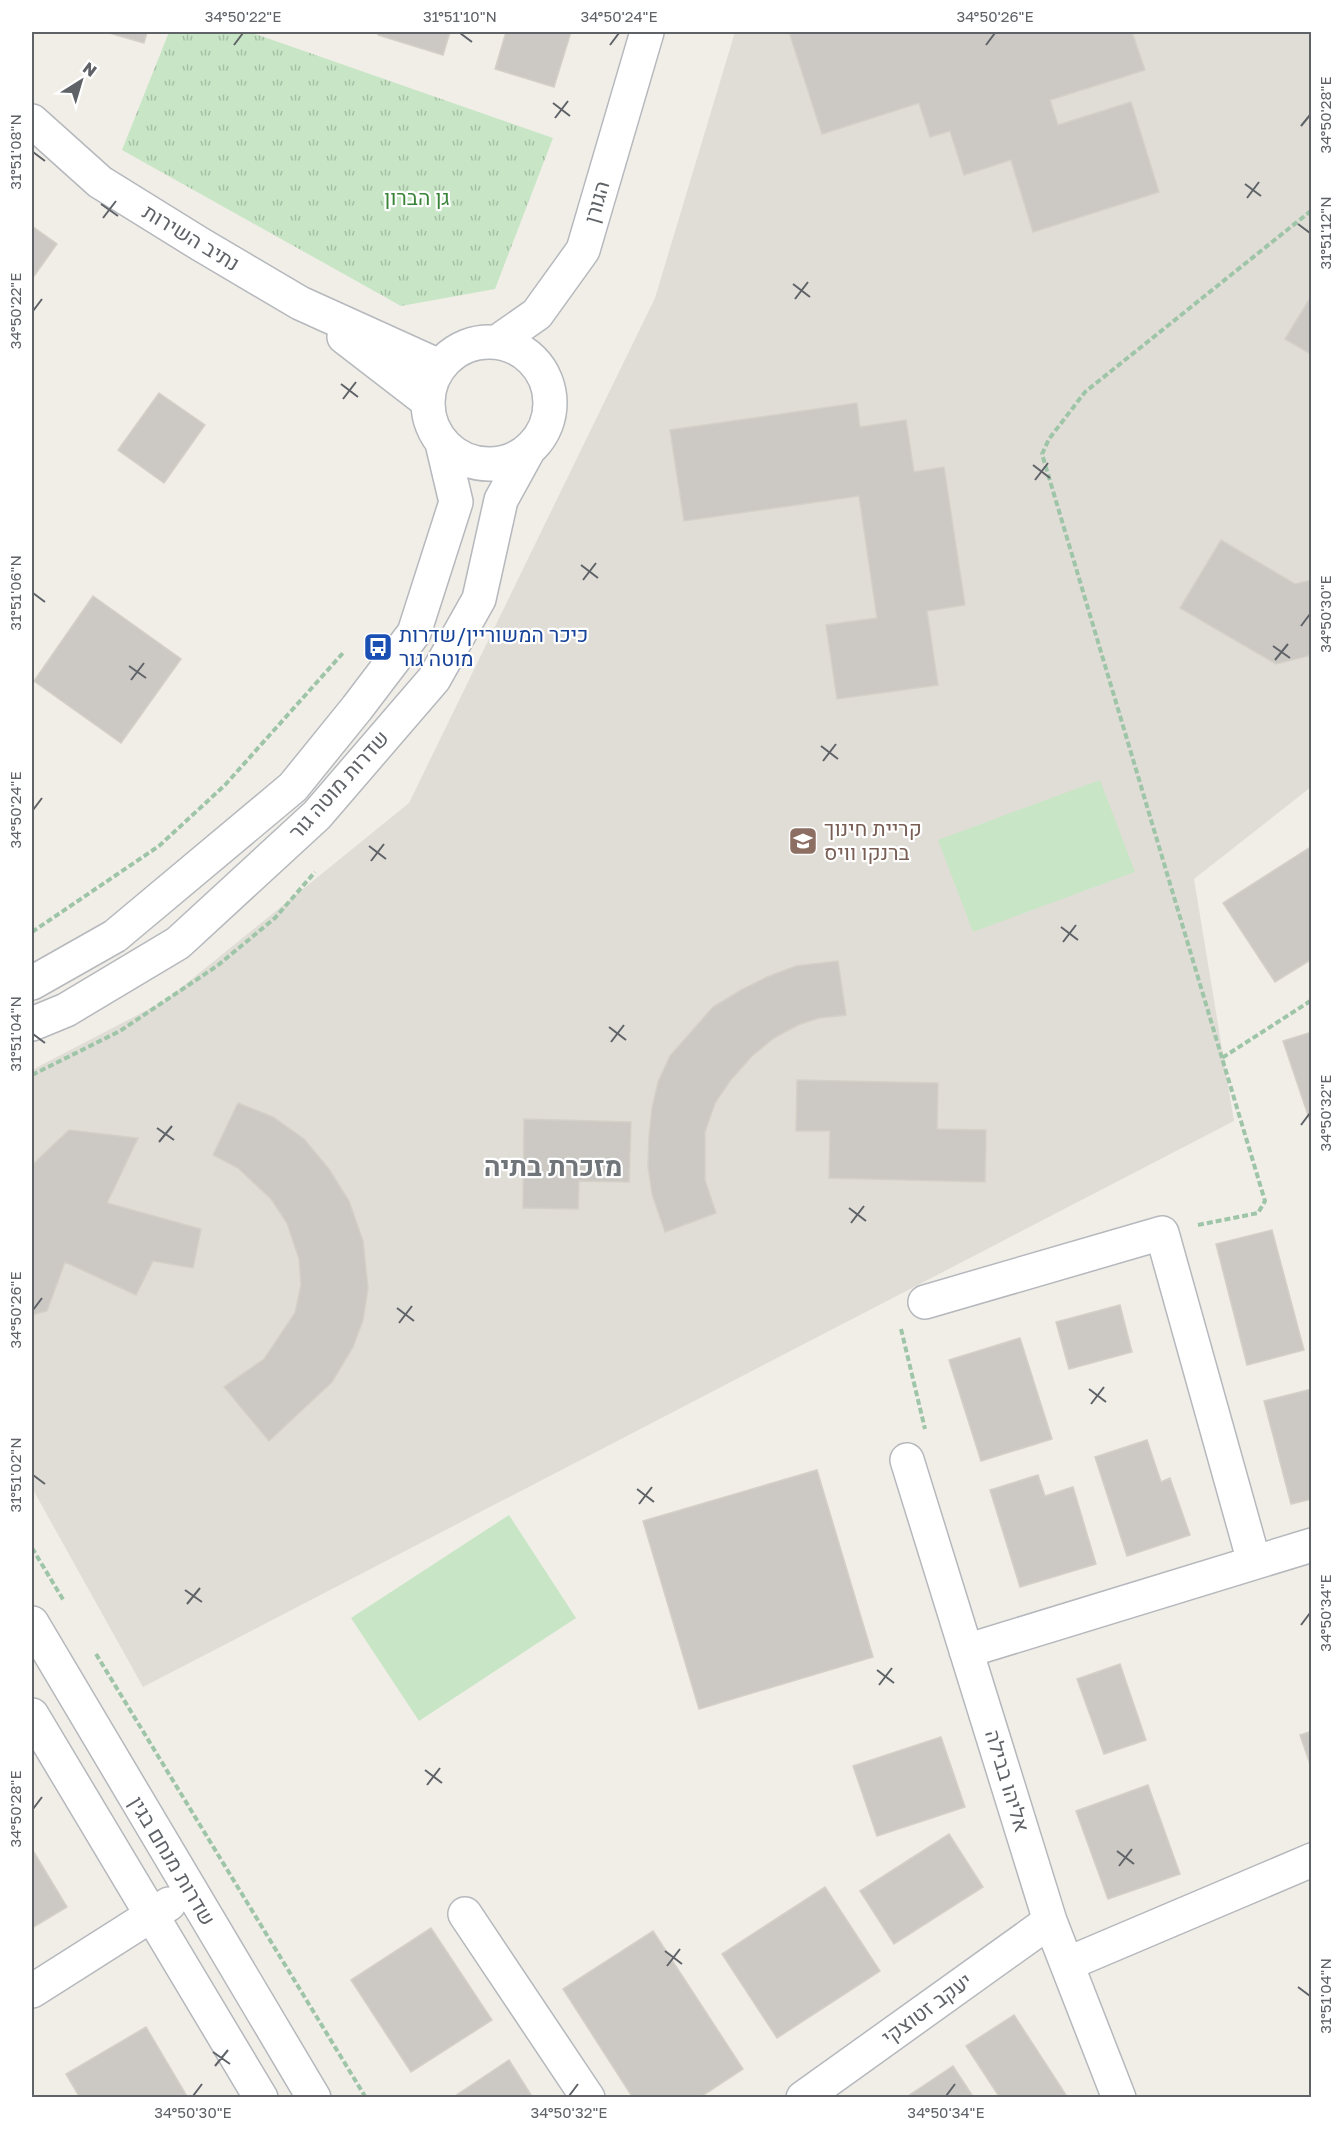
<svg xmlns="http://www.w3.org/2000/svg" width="1343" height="2129" font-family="'Golos Text',Heebo,sans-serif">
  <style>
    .education { fill: #e0ddd6 }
    .grass { fill: #c8e6c6 }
    .park { fill: url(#park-tufts) }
    .building { fill: #ccc9c5; stroke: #d5d0c7; stroke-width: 1.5 }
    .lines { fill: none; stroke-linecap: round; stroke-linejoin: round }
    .minor-casing { stroke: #b5b8bc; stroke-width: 36 }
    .path { stroke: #9ec5a8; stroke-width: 4; stroke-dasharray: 6 3; stroke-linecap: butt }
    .minor { stroke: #fff; stroke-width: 33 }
    .ticks { fill: none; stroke: #5f6368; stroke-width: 2 }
    .labels { text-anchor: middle; stroke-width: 4.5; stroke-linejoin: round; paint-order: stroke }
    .park-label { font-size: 21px; fill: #3a843a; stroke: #fff }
    .street-label { font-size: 21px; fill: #5f6368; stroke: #fff }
    .transit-label { font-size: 21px; fill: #164399; stroke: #fff; text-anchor: start }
    .education-label { font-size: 21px; fill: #785e54; stroke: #fff; text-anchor: start }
    .district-label { font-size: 27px; font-weight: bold; fill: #70757a; stroke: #fff }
    .neatline { fill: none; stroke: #5f6368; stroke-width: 2 }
    .ticks-label { font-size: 15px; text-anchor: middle; fill: #5f6368 }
  </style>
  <defs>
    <pattern id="park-tufts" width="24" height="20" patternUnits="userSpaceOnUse" patternTransform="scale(1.5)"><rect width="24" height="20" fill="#c8e6c6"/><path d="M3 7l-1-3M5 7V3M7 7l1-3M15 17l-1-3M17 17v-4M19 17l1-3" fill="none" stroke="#a6bea5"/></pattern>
  </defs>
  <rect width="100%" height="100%" fill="#f1eee8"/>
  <path class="education" d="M735 32H1311V787L1194 879 1234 1121 143 1687 32 1488V1070L166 1000 409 803 655 298Z"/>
  <path class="grass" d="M1100 780 1135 872 973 932 938 840Z
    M509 1515 576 1618 419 1721 351 1618Z"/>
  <path class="park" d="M169 32H250L553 138 495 289 401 306 122 150Z"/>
  <path class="building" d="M106 32H147L144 43Z
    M379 32H450L443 55 378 35Z
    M506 32H571L554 87 495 69Z
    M789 32H1132L1145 70 1050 100 1058 125 1131 102 1159 192 1033 232 1011 160 964 175 950 131 930 137 919 103 822 134Z
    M32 226 57 244 32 279Z
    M1312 295V355L1285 339Z
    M159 393 205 425 164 483 118 450Z
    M857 403 860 427 906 420 914 472 944 467 965 605 927 611 938 685 837 699 826 625 877 618 859 496 684 521 670 430Z
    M1221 540 1295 584 1312 580V655L1276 664 1180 608Z
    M93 596 181 659 121 743 34 681Z
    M1312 846V959L1275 982 1223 903Z
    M838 961 846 1015 819 1018 798 1025 774 1038 752 1056 730 1081 715 1103 705 1132V1180L716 1213 665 1232 652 1194 648 1166 649 1137 652 1108 658 1082 670 1056 713 1007 741 990 767 977 796 966Z
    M1312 1032V1127L1283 1041Z
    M797 1080 938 1083 937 1129 986 1130 985 1182 829 1178 830 1131H796Z
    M238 1103 273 1117 304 1139 329 1169 349 1201 363 1241 368 1288 363 1320 353 1347 332 1382 269 1441 224 1387 264 1359 295 1313 301 1285 299 1259 287 1223 271 1199 238 1168 213 1155Z
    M524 1119 631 1122 629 1182 579 1181 578 1209 523 1208Z
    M69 1130 138 1138 107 1203 201 1229 193 1268 153 1261 136 1295 65 1262 47 1311 32 1315V1165Z
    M1272 1230 1304 1350 1247 1365 1216 1244Z
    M1120 1305 1132 1352 1069 1369 1056 1322Z
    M1020 1338 1052 1439 981 1461 949 1360Z
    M1312 1389V1499L1291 1504 1264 1401Z
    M1147 1440 1161 1482 1170 1478 1190 1535 1127 1556 1095 1457Z
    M817 1470 873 1657 699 1709 643 1521Z
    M1038 1475 1045 1496 1073 1487 1096 1564 1020 1587 990 1490Z
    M1120 1664 1146 1740 1104 1754 1077 1679Z
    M1312 1731V1770L1300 1735Z
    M941 1737 965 1807 877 1836 853 1766Z
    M1148 1785 1180 1874 1108 1899 1076 1811Z
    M949 1834 983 1887 894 1944 860 1891Z
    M32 1849 67 1907 32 1928Z
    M825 1887 880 1971 777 2038 722 1954Z
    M431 1928 492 2020 411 2072 351 1980Z
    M653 1931 743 2069 699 2098H633L563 1989Z
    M1014 2015 1068 2098H1000L966 2046Z
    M146 2027 188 2098H80L66 2074Z
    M509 2060 533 2098H452Z
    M953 2066 974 2098H905Z"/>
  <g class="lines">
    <g class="minor-casing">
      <path id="minor" d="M32 121 100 182 200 244 300 303 439 366
        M344 337 427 401
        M428 403a61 61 0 1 1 122 0a61 61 0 1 1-122 0Z
        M497 342 537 314 583 250 647 32
        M32 983 115 936 293 787 357 708 414 633 456 502 442 443
        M32 1024 66 1010 178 943 317 815 434 679 479 599 501 500 529 449
        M925 1302 1162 1233 1254 1562
        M907 1460 1050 1921 1119 2098
        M32 1623 314 2098
        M966 1651 1312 1545
        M32 1715 261 2098
        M465 1914 588 2098
        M1067 1964 1312 1860
        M32 1991 169 1904
        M803 2098 1050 1921"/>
    </g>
    <path class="path" d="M32 932 159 846 225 785 343 653
      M1222 1058 1042 454 1049 439 1085 392 1312 210
      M32 1075 120 1031 217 966 275 918 315 872
      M1198 1225 1258 1213 1265 1201 1222 1058 1312 1000
      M901 1329 925 1429
      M32 1548 64 1601
      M96 1654 366 2098"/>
    <use href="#minor" class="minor"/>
  </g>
  <path class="ticks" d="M460 33 472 42M234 45 243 33M610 45 619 33M986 45 995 33M553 103 570 116M555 118 568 101M1301 126 1310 115M33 152 45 161M1245 184 1261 196M1247 198 1259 182M101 204 118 216M103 218 116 201M1298 224 1310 233M793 284 810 297M795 299 808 282M33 311 42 299M341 384 358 397M343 399 356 382M1033 465 1050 478M1035 480 1048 463M581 565 598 578M583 580 596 563M33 593 45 602M1301 626 1310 614M1273 646 1290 658M1275 660 1288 644M129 666 146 678M131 680 144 663M821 746 838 759M823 761 836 744M33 810 42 798M369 846 386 859M371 861 384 844M1061 927 1078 940M1063 942 1076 925M609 1027 626 1040M33 1034 45 1043M611 1042 624 1025M1301 1125 1310 1113M157 1128 174 1140M159 1142 172 1126M849 1208 866 1221M851 1223 864 1206M397 1308 414 1321M33 1310 42 1298M399 1323 412 1306M1089 1389 1106 1402M1091 1404 1104 1387M33 1475 45 1484M637 1489 654 1502M639 1504 652 1487M185 1590 202 1602M187 1604 200 1588M1301 1625 1310 1613M877 1670 894 1683M879 1685 892 1668M425 1770 442 1783M427 1785 440 1768M33 1809 42 1797M1117 1851 1134 1864M1119 1866 1132 1849M665 1951 682 1964M667 1966 680 1949M1298 1987 1310 1996M213 2052 230 2064M215 2066 228 2050M193 2096 202 2084M569 2096 578 2084M946 2096 955 2084"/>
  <defs>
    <g id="bus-square" transform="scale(1.5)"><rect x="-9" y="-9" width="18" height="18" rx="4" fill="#1a4fb4" stroke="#fff"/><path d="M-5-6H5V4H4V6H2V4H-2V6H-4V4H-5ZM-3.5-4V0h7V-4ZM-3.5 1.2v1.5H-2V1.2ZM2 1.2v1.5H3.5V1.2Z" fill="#fff"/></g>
    <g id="school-square" transform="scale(1.5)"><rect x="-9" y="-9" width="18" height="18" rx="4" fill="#8d6e63" stroke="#fff"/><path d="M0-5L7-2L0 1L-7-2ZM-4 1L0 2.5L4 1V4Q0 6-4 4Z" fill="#fff"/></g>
  </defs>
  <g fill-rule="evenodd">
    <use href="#bus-square" x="378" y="647"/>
    <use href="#school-square" x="803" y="841"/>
  </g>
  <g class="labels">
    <g class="park-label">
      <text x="417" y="205">גן הברון</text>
    </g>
    <g class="street-label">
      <text transform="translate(597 202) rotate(-74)" y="7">הגורן</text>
      <text transform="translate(191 238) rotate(31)" y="7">נתיב השירות</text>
      <text transform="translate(339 785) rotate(-48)" y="7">שדרות מוטה גור</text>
      <text transform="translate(1007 1781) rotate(73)" y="7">אליהו בבילה</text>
      <text transform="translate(172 1861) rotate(59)" y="7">שדרות מנחם בגין</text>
      <text transform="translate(927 2009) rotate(-36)" y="7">יעקב זטוצקי</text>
    </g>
    <g class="transit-label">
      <text x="399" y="642">כיכר המשוריין/שדרות<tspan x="399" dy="24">מוטה גור</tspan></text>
    </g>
    <g class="education-label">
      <text x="824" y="836">קריית חינוך<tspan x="824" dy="24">ברנקו וויס</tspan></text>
    </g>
    <g class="district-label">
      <text x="553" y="1176">מזכרת בתיה</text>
    </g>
  </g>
  <rect width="1343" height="2129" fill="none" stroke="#ffffff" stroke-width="66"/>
  <g transform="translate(81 81) rotate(37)" stroke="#ffffff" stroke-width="4.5" paint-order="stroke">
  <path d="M0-4.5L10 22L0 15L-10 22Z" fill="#5f6368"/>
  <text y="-9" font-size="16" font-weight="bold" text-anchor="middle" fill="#5f6368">N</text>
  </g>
  <rect x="33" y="33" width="1277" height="2063" class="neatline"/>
  <g class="ticks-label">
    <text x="243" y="22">34°50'22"E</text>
    <text x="460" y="22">31°51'10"N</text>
    <text x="619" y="22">34°50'24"E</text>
    <text x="995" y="22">34°50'26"E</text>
    <text transform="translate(1326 115) rotate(-90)" y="5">34°50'28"E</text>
    <text transform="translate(16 152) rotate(-90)" y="5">31°51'08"N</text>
    <text transform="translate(1326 233) rotate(-90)" y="5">31°51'12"N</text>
    <text transform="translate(16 311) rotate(-90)" y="5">34°50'22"E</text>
    <text transform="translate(16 593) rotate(-90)" y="5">31°51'06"N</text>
    <text transform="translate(1326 614) rotate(-90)" y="5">34°50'30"E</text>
    <text transform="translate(16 810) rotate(-90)" y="5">34°50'24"E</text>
    <text transform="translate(16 1034) rotate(-90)" y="5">31°51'04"N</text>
    <text transform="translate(1326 1113) rotate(-90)" y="5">34°50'32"E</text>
    <text transform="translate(16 1310) rotate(-90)" y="5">34°50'26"E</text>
    <text transform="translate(16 1475) rotate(-90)" y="5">31°51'02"N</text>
    <text transform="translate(1326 1613) rotate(-90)" y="5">34°50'34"E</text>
    <text transform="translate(16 1809) rotate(-90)" y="5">34°50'28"E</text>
    <text transform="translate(1326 1996) rotate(-90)" y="5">31°51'04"N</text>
    <text x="193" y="2118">34°50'30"E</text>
    <text x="569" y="2118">34°50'32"E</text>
    <text x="946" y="2118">34°50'34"E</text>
  </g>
</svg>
